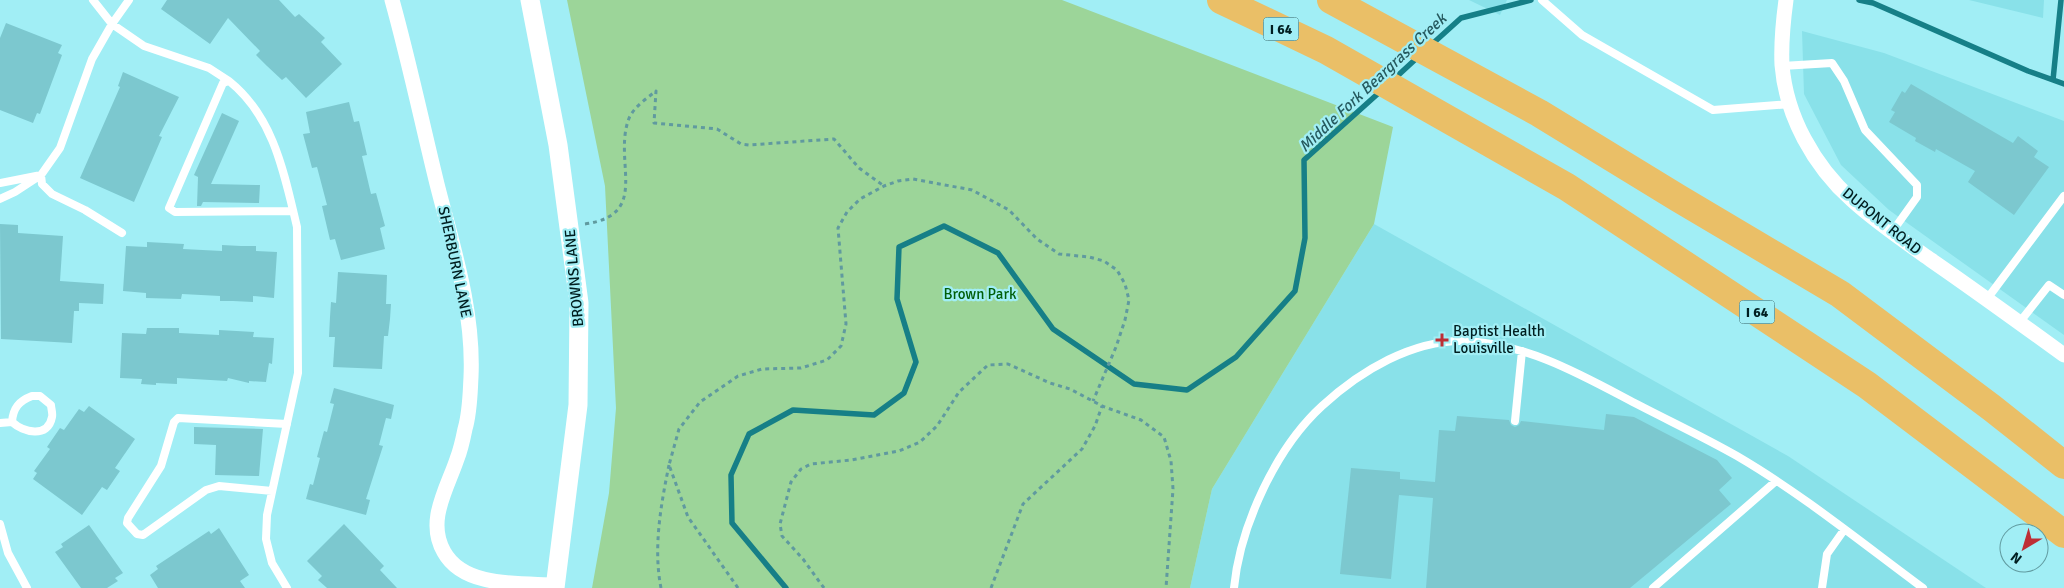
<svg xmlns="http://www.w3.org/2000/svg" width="2064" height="588" font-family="Signika,sans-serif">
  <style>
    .built { fill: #89e1e9 }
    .green { fill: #9cd599 }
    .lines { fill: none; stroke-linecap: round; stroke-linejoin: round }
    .stream { stroke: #167f87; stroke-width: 5.5 }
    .building { fill: #7cc8cf }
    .path { stroke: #609a9f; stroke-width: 3; stroke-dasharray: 4 4; stroke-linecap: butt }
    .service { stroke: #fff; stroke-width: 8 }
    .minor { stroke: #fff; stroke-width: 15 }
    .tertiary { stroke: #fff; stroke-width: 19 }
    .motorway { stroke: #eabf67; stroke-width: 28 }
    .poi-dot { fill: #be2e35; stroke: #a1eef5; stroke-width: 2 }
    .labels { text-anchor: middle; stroke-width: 4.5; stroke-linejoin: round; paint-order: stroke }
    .shield { fill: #a1eef5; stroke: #305c60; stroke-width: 1 }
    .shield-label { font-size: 14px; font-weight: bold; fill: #001e20 }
    .street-label { font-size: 15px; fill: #001e20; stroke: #a1eef5 }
    .park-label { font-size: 15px; fill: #005e08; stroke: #a1eef5 }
    .poi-label { font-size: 15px; fill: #001e20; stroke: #a1eef5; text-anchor: start }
    .water-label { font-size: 16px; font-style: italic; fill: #265a5f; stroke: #a1eef5 }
  </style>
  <rect width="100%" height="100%" fill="#a1eef5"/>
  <path class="built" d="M1469 0H1507L1500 15Z
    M1969 0H2044L2043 18Z
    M1802 31 1884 53 2064 121V335L1889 210 1841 165 1804 94Z
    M1374 224 1788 456 1986 588H1190L1212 489Z"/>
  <path class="green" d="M567 0H1062L1393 127 1374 224 1212 489 1190 588H592L609 493 616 408 605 186Z"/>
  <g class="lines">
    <path class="stream" d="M1859 0 1873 3 2028 71 2064 84
      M1430 46 1461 18 1531 0
      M1393 80 1419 56
      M2053 80 2061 0
      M786 588 732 523 731 475 749 434 793 410 874 415 904 393 916 362 897 299 899 247 944 226 998 253 1053 329 1134 384 1187 390 1236 357 1295 291 1305 238 1304 160 1382 90"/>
  </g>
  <path class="building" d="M167 0H279L295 17 299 14 325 38 321 42 342 64 306 98 286 77 282 80 267 66 256 55 260 51 228 18 210 44 161 9Z
    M6 23 62 45 58 53 62 55 40 114 37 113 33 123 0 110V38Z
    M123 72 179 97 159 136 162 137 134 202 80 178 120 87 118 86Z
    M1911 84 2013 143 2018 136 2038 151 2034 157 2049 167 2014 215 1968 182 1975 171 1936 149 1935 152 1915 141 1916 138 1889 122 1895 112 1891 110 1902 91 1905 93Z
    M349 102 354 122 359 121 367 155 362 156 371 194 376 193 385 226 380 228 385 249 341 260 335 239 330 240 322 206 327 205 317 167 312 168 303 134 310 133 306 112Z
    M222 113 239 121 211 184 260 185 259 203 203 202 201 206H197L198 177 194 175Z
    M0 224 18 225V233L63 236 60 281 104 284 103 304 79 303V311H74L72 343 1 339Z
    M147 242 184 244 183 249 222 251V245L241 246H256V251L277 252 274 298 253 296V302L233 301H220V296L182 294 181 299 146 298V293L123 291 126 246 147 247Z
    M338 272 387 275 386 304H391L390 319 388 336H384L382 369 333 367 335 337H329L330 317 331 302 336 303Z
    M147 328H179V333L219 335V330L254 332 253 337 274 338 272 364 269 363 266 382 249 381V383L228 378 227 381 177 378V384L156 383V385L141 384 142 379 120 378 122 333 146 334Z
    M334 388 394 405 391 419 386 418 379 445 383 446 366 499 370 500 366 515 306 499 310 484 313 485 320 458 317 457 324 431 327 432 334 404 330 403Z
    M89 406 135 439 115 468 120 471 107 490 102 487 82 515 33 479 37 473 34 471 50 449 47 447 60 428 64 430 79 409 84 412Z
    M1606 414 1634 417 1717 460 1732 478 1719 490 1731 504 1630 588H1426L1433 498 1399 495 1391 579 1340 574 1351 468 1400 472V479L1435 482 1439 430 1455 431 1457 416 1509 420 1511 425 1515 427 1519 425 1521 421 1604 430Z
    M194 427 263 429 259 476 215 475 216 445 194 444Z
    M344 524 384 566 380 570 397 588H327L318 580 322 576 307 561Z
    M89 525 123 573 115 578 118 581 107 588H81L55 552 63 547 61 544Z
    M219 528 249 575 240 581 245 588H158L150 575 158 569 156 566 209 531 211 534Z"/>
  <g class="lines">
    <path class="path" d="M585 224C650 215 614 164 628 121 632 108 646 99 656 91L654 123 717 129 741 144 749 145 834 139 859 168 884 186
      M661 588C653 548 661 504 669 465
      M738 588 688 517 669 465 679 429 700 402 738 376 762 369 801 368 827 360 841 346 846 324 838 228 847 212 860 199 884 186 898 181 913 179 972 190 1009 210 1037 239 1059 254 1089 257 1104 261 1117 270 1125 284 1129 300 1125 320 1116 347 1093 401
      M824 588 803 559 782 536 780 524 791 482 801 469 811 464 851 460 899 451 920 442 937 426 959 392 988 365 1008 364 1050 383 1070 389 1102 406 1141 420 1164 437 1171 461 1173 489 1166 588
      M991 588 1023 504 1082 449 1095 426 1102 406"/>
    <path class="service" d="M93 0 112 24 144 46 209 68 229 81
      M1542 0 1582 35 1713 110 1791 104
      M1782 66 1832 63 1844 81 1865 130 1917 185V197L1892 232
      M0 183 41 175 15 192 0 199
      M122 233 85 210 52 194 42 184 41 175 60 148 92 59 112 24 129 0
      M1987 299 2064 196
      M2019 323 2049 285 2064 295
      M32 396H40L51 405C51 408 53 414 52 417 48 439 23 432 12 422 13 408 19 401 32 396Z
      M1515 421 1522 351
      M0 423 12 422
      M272 491 219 486 206 490 143 535 137 534 127 523 128 518 161 466 174 422 178 418 287 424
      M0 524 8 553 27 588
      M287 588 272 563 266 539 267 515 298 373 297 227C284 173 274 117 229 81L223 83 169 208 175 212 293 211
      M1234 588C1240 526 1276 448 1322 406 1360 371 1413 339 1466 341 1526 344 1578 373 1629 400 1665 419 1702 436 1737 456 1802 494 1862 543 1923 588
      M1653 588 1776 481
      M1822 588 1827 554 1844 530"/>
    <path class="minor" d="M392 0C409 61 422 123 437 184 453 247 474 311 471 377 470 395 470 412 465 429 463 439 461 449 457 459 447 489 426 521 444 552 464 588 520 583 555 585
      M1786 0C1783 22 1781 43 1782 65 1786 116 1814 166 1852 200 1876 222 1904 241 1931 260 1976 291 2020 323 2064 355"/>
    <path class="tertiary" d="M530 0 558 145 579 303 578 405 555 588"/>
    <path class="motorway" d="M1221 0 1326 50 1567 187 1867 385 2064 534
      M1331 0 1539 113 1678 198 1840 294 1992 408 2064 465"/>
  </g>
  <path class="poi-dot" d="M1439.5 332.5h5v5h5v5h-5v5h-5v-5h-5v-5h5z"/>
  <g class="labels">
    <g class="shield">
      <rect x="1263.5" y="17.5" width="35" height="23" rx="4"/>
      <rect x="1739.5" y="300.5" width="35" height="23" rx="4"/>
    </g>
    <g class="shield-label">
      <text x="1281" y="34">I 64</text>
      <text x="1757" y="317">I 64</text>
    </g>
    <g class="street-label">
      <text transform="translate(1882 221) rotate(39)" y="5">DUPONT ROAD</text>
      <text transform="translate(455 262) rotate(78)" y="5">SHERBURN LANE</text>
      <text transform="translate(574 278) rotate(-95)" y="5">BROWNS LANE</text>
    </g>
    <g class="park-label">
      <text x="980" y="299">Brown Park</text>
    </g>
    <g class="poi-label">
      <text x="1453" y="336">Baptist Health<tspan x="1453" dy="17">Louisville</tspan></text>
    </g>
    <g class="water-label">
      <text transform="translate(1372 82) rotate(-43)" y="6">Middle Fork Beargrass Creek</text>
    </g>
  </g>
  <g transform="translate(2024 548) rotate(218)"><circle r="24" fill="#a1eef5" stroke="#619ba0"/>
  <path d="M0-4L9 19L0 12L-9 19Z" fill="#be2e35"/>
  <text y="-8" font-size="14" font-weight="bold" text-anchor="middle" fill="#001e20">N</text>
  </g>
</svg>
